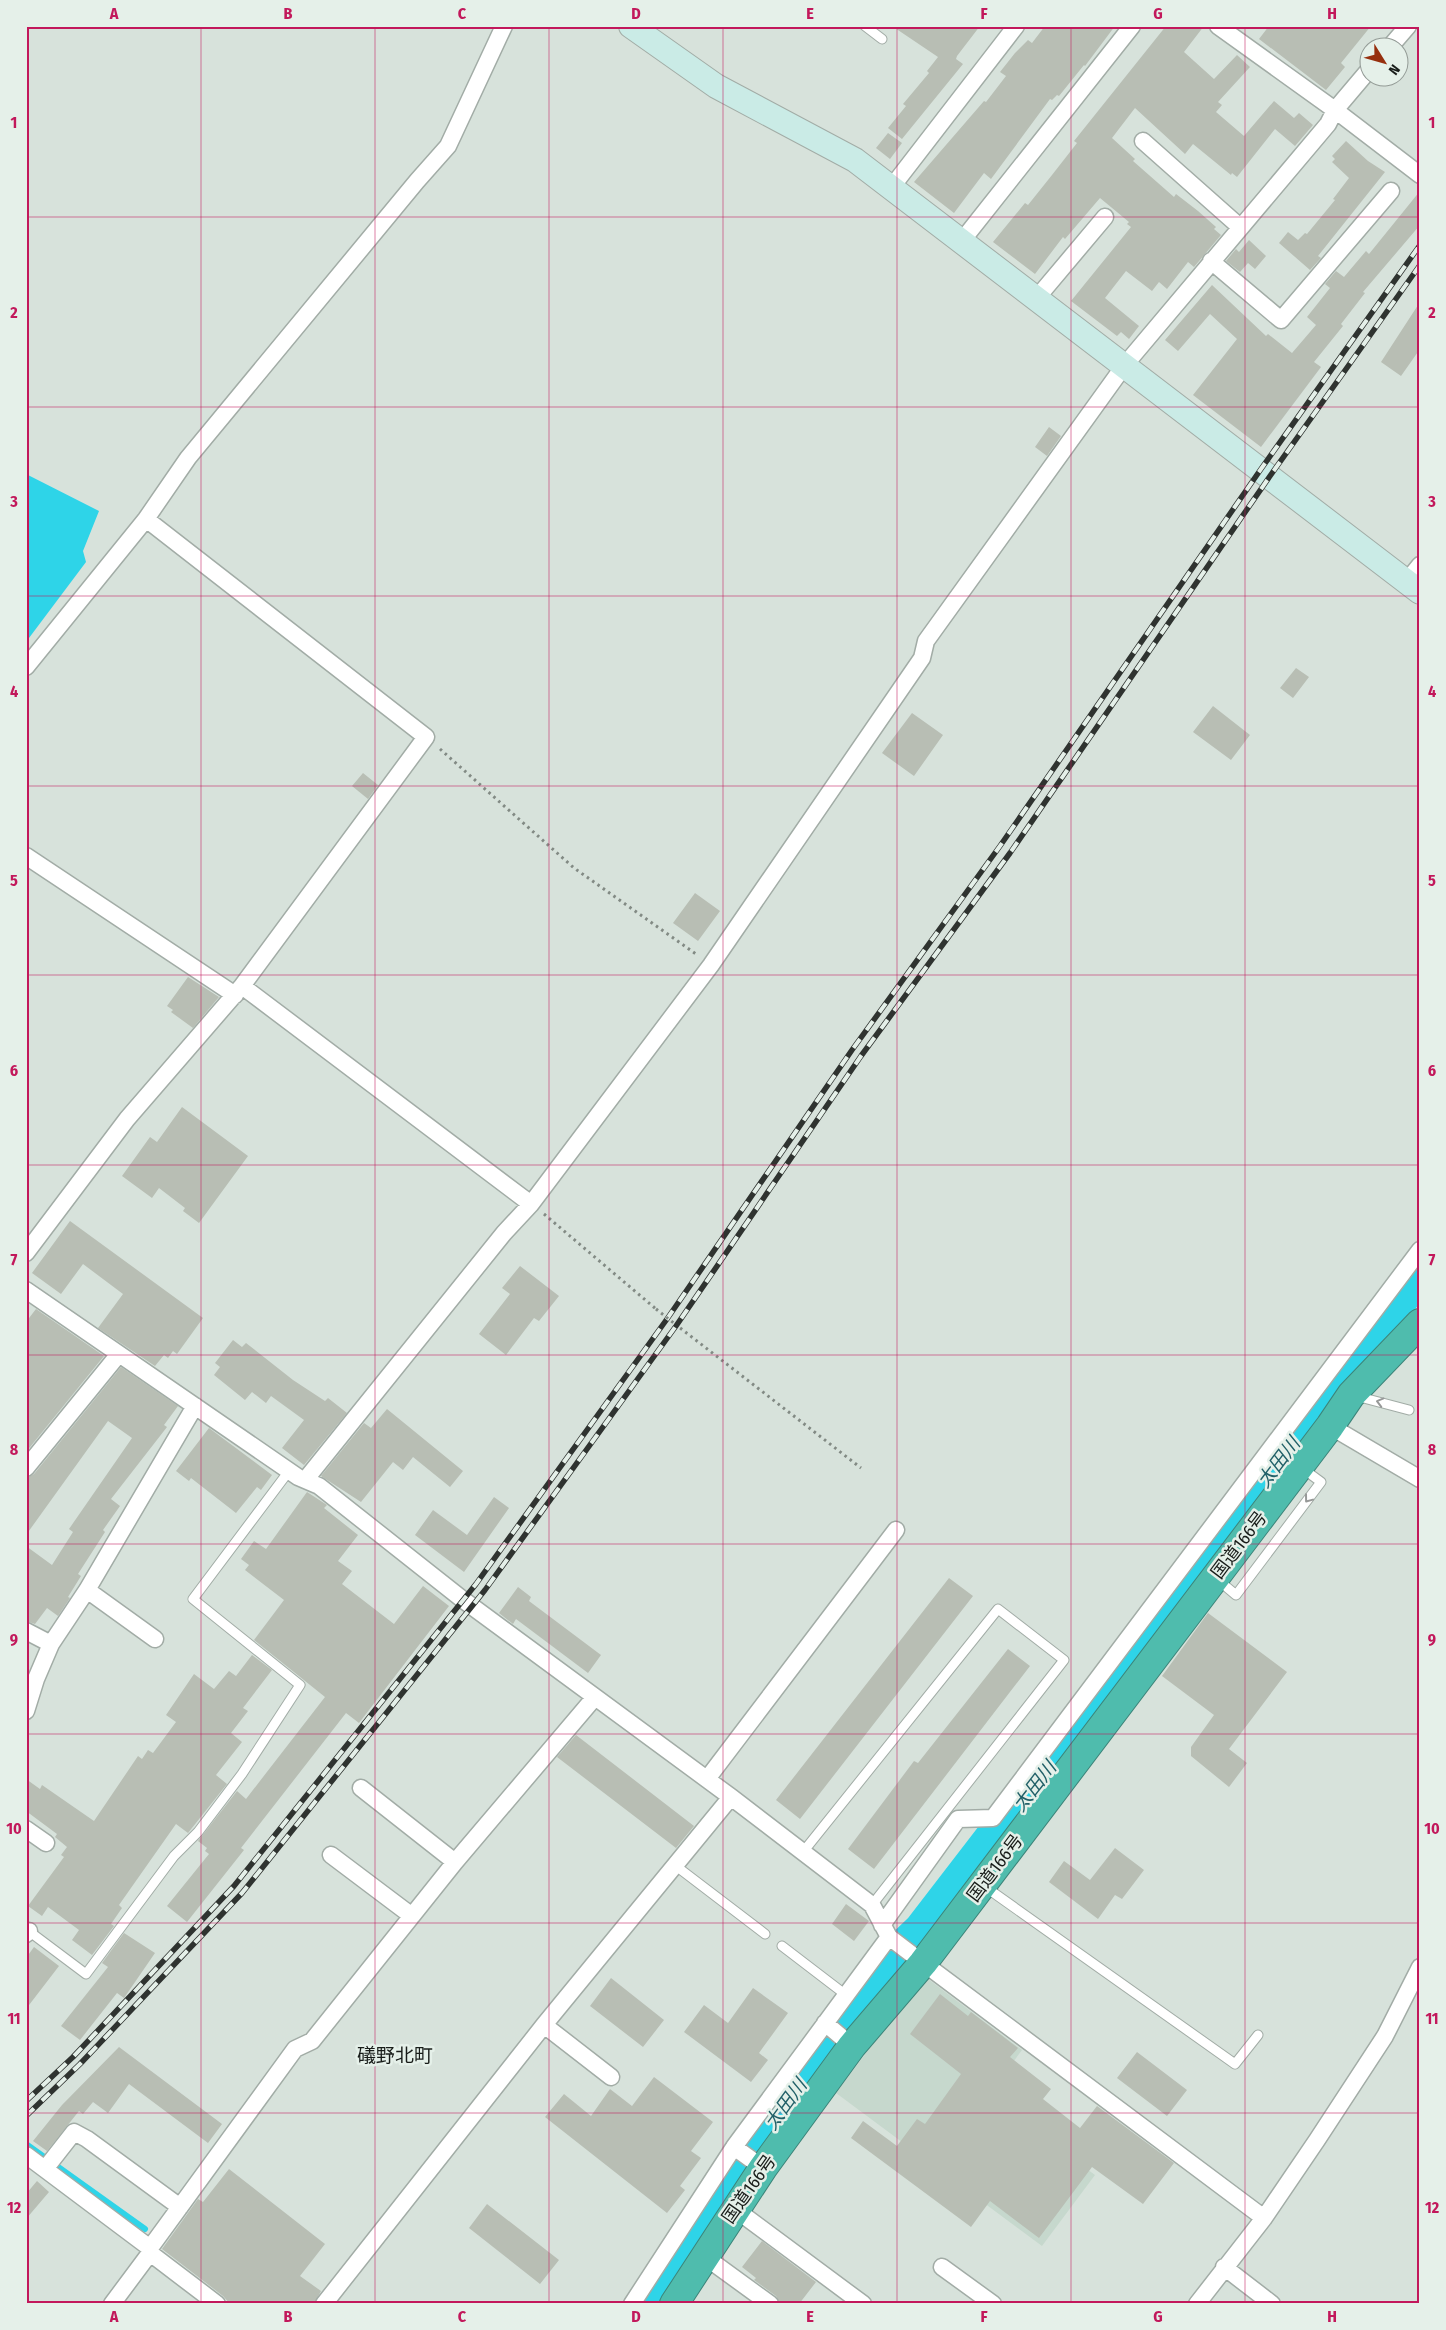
<svg xmlns="http://www.w3.org/2000/svg" width="1446" height="2330" font-family="'Fira Sans Condensed','Noto Sans JP',sans-serif">
  <style>
    .built { fill: #c6d8cd }
    .water { fill: #2ed4e8 }
    .lines { fill: none; stroke-linecap: round; stroke-linejoin: round }
    .stream { stroke: #2ed4e8; stroke-width: 6 }
    .river { stroke: #2ed4e8; stroke-width: 38 }
    .building { fill: #b8beb4 }
    .lane-casing { stroke: #a2aca6; stroke-width: 11 }
    .street-casing { stroke: #a2aca6; stroke-width: 19 }
    .secondary-casing { stroke: #a2aca6; stroke-width: 26 }
    .highway-casing { stroke: #3c8479; stroke-width: 30 }
    .path { stroke: #828a84; stroke-width: 3; stroke-dasharray: 2.5 4; stroke-linecap: butt }
    .lane { stroke: #fff; stroke-width: 9 }
    .street { stroke: #fff; stroke-width: 16 }
    .secondary { stroke: #caebe6; stroke-width: 24 }
    .highway { stroke: #4fbcad; stroke-width: 28 }
    .rail-casing { stroke: #2f3330; stroke-width: 5.5 }
    .rail { stroke: #e5f0e9; stroke-width: 4; stroke-dasharray: 11; stroke-linecap: butt }
    .path-bridge { stroke: #828a84; stroke-width: 3; stroke-dasharray: 2.5 4; stroke-linecap: butt }
    .oneway { stroke: #979998 }
    .grid { fill: none; stroke: #c2185b; stroke-width: 1; stroke-opacity: 0.55 }
    .labels { text-anchor: middle; stroke-width: 5; stroke-linejoin: round; paint-order: stroke }
    .street-label { font-size: 18px; fill: #181c19; stroke: #e5f0e9 }
    .water-label { font-size: 19px; font-style: italic; fill: #216068; stroke: #e5f0e9 }
    .neighbourhood-label { font-size: 19px; fill: #181c19; stroke: #e5f0e9 }
    .neatline { fill: none; stroke: #c2185b; stroke-width: 2 }
    .grid-label { font-size: 16px; text-anchor: middle; font-weight: bold; fill: #c2185b }
  </style>
  <rect width="100%" height="100%" fill="#d7e2db"/>
  <path class="built" d="M924 1976 1022 2050 988 2096 1095 2175 1042 2246 836 2093Z"/>
  <path class="water" d="M26 474 99 511 83 551 86 562 26 642Z"/>
  <g class="lines">
    <path class="stream" d="M26 2144 145 2229"/>
    <path class="river" d="M655 2304 735 2173 879 1972 922 1931 1103 1696 1420 1271"/>
  </g>
  <path class="building" d="M892 26H980L957 56 956 59 963 64 902 139 888 128 906 106 903 104 929 73 927 71 938 57Z
    M1045 26H1115L1085 66 1084 65 1059 96 1057 95 1052 100 1050 99 991 179 984 173 954 213 914 182 984 101 986 102 1006 76 1000 72 1015 53 1028 40 1032 43Z
    M1166 26H1204L1184 52 1214 79 1237 55 1250 67 1218 102 1222 105 1216 112 1244 136 1274 101 1294 118 1299 113 1313 125 1295 146 1275 129 1237 177 1232 173 1231 175 1193 144 1185 154 1135 108 1112 138 1135 159 1133 161 1174 197 1176 194 1198 211 1216 227 1214 229 1221 235 1194 267 1188 262 1167 289 1159 282 1152 291 1126 271 1105 298 1139 326 1129 339 1121 332 1117 336 1071 301 1131 227 1127 224 1129 222 1100 198 1065 239 1063 237 1035 274 993 242 1025 203 1028 205 1052 175 1077 143 1074 141Z
    M1269 26H1371L1341 63 1345 67 1326 90 1259 39Z
    M888 133 902 143 890 159 876 148Z
    M1346 141 1368 161 1385 172 1318 256 1321 258 1310 270 1279 243 1288 232 1298 240 1305 233 1307 234 1335 200 1333 199 1349 178 1332 162 1335 159 1332 156Z
    M1420 191V225L1363 292 1365 293 1341 324 1343 326 1314 362 1321 367 1261 447 1193 395 1237 339 1210 314 1178 351 1165 340 1212 285 1266 336 1268 334 1292 353 1316 325 1307 317 1330 288 1325 284 1336 271 1344 277 1366 251 1369 254Z
    M1249 240 1266 256 1255 269 1248 263 1240 272 1226 261 1236 249 1239 252Z
    M1420 302V349L1401 376 1381 362Z
    M1049 427 1061 436 1047 456 1035 447Z
    M1296 668 1309 677 1293 698 1280 688Z
    M1213 706 1250 735 1231 760 1193 732Z
    M912 713 943 735 914 776 882 753Z
    M363 773 378 785 368 799 352 786Z
    M695 893 720 911 698 941 673 923Z
    M188 977 219 997 193 1028 171 1012 173 1010 167 1006Z
    M182 1107 248 1156 199 1223 183 1211 185 1208 159 1188 152 1198 122 1176 150 1137 157 1142Z
    M70 1221 203 1318 177 1354 173 1351 168 1358 164 1355 155 1366 98 1328 123 1294 83 1264 61 1294 32 1273Z
    M520 1266 559 1296 539 1321 534 1318 506 1355 479 1334 510 1294 502 1288Z
    M36 1309 104 1356 26 1452V1322Z
    M233 1340 242 1347 246 1343 293 1380 325 1401 328 1398 347 1413 304 1465 282 1448 304 1420 271 1396 266 1403 252 1392 245 1400 214 1375 220 1367 215 1363Z
    M121 1367 178 1406 164 1425 167 1427 111 1499 120 1506 103 1530 105 1532 78 1574 81 1576 68 1597 70 1598 58 1616 47 1608 35 1624 26 1621V1546L52 1565 73 1532 69 1529 132 1438 108 1421 26 1535V1478L34 1474Z
    M387 1409 463 1471 450 1487 413 1457 403 1470 393 1462 361 1502 321 1476 364 1423 371 1428Z
    M209 1428 272 1475 261 1490 257 1487 236 1513 191 1478 189 1481 176 1471Z
    M307 1492 327 1505 324 1508 358 1535 338 1561 352 1571 342 1584 394 1624 423 1586 449 1606 359 1723 346 1713 241 1848 244 1850 187 1922 167 1906 209 1854 205 1851 207 1848 198 1841 237 1791 246 1799 325 1697 254 1640 284 1600 245 1570 249 1565 241 1559 254 1541 266 1549Z
    M494 1497 509 1508 464 1572 415 1535 433 1510 467 1535Z
    M949 1578 973 1596 800 1819 776 1800Z
    M518 1587 531 1597 529 1601 601 1655 588 1673 516 1619 513 1624 499 1613Z
    M1208 1613 1287 1672 1229 1749 1247 1763 1229 1787 1191 1756V1747L1214 1715 1162 1676Z
    M1008 1649 1030 1666 874 1869 848 1849 914 1761 918 1763Z
    M252 1655 272 1670 243 1708 248 1711 231 1733 242 1742 216 1775 227 1784 188 1833 176 1824 119 1905 122 1908 111 1924 114 1926 92 1955 72 1940 79 1930 48 1907 42 1916 28 1906 64 1857 61 1855 67 1847 55 1837 57 1834 26 1811V1779L40 1789 42 1785 94 1821 138 1756 142 1759 148 1750 153 1753 176 1722 166 1715 194 1674 214 1689 229 1671 236 1676Z
    M576 1735 694 1826 676 1848 557 1757Z
    M1115 1848 1144 1870 1122 1899 1115 1895 1098 1919 1049 1882 1064 1861 1090 1880Z
    M846 1904 869 1921 854 1941 832 1924Z
    M124 1933 155 1953 124 1998 117 1993 80 2040 61 2026 108 1967 102 1963Z
    M34 1947 59 1966 26 2009V1958Z
    M611 1978 664 2020 643 2047 590 2006Z
    M753 1988 788 2013 759 2053 768 2060 751 2082 684 2032 704 2005 728 2023Z
    M940 1994 968 2016 971 2012 1018 2048 1010 2057 1051 2089 1043 2099 1080 2128 1097 2106 1174 2163 1143 2204 1092 2167 1039 2238 990 2201 971 2227 851 2138 863 2121 897 2146 917 2119 925 2124 961 2074 910 2034Z
    M119 2047 222 2124 208 2143 129 2084 108 2113 93 2102 83 2114 79 2111 47 2151 33 2141 62 2105Z
    M1137 2052 1187 2090 1167 2116 1117 2078Z
    M654 2077 713 2122 691 2151 701 2158 680 2186 685 2190 667 2213 545 2117 564 2094 591 2116 610 2089 632 2106Z
    M229 2169 325 2244 300 2276 321 2291 314 2304H230L223 2296 162 2249 198 2199 203 2202Z
    M37 2181 49 2192 26 2219V2194Z
    M487 2204 559 2260 540 2284 469 2228Z
    M762 2241 816 2282 799 2304H780L776 2296 754 2280 756 2278 742 2267Z"/>
  <g class="lines">
    <g class="lane-casing">
      <path id="lane" d="M865 26 882 39
        M1356 1396 1409 1410
        M1217 1579 1236 1595 1321 1482 1302 1468
        M803 1852 998 1609 1064 1660 872 1905
        M676 1866 765 1934
        M984 1886 1235 2064 1258 2035
        M26 1929 86 1974 174 1856 198 1832 242 1774 300 1685 193 1599 289 1471
        M782 1946 846 1995"/>
    </g>
    <g class="street-casing">
      <path id="street" d="M1218 26 1335 110 1420 175
        M1389 48 1408 26
        M1143 141 1240 227
        M891 188 1016 26
        M961 242 1132 26
        M1211 261 1281 320 1391 191
        M1036 299 1105 217
        M1407 581 1420 565
        M26 667 146 519 188 458 417 181 448 146 504 26
        M26 856 235 995
        M242 986 531 1204
        M26 1253 127 1119 242 986 426 737 146 519
        M26 1290 298 1477 319 1486 462 1599 731 1797 872 1905 889 1937 914 1956 1264 2218
        M1330 1426 1420 1479
        M26 1468 119 1354
        M306 1479 504 1233 531 1204 711 965 922 658 926 641 1124 366 1328 124 1335 110 1368 71
        M87 1590 155 1639
        M26 1631 51 1644
        M26 1711 36 1679 51 1644 87 1590 195 1406
        M707 1779 896 1530
        M361 1788 455 1862
        M26 1829 46 1843
        M331 1855 412 1916
        M882 1925 958 1819 993 1818 1420 1250
        M26 1934 29 1931
        M825 2023 852 2046
        M544 2025 611 2077
        M734 2147 763 2168
        M26 2155 150 2248
        M45 2169 74 2132 87 2139 180 2207
        M735 2209 863 2304
        M150 2253 217 2304
        M704 2256 770 2304
        M942 2267 993 2304
        M1224 2267 1272 2304
        M112 2304 150 2253V2248L295 2049 312 2041 455 1862 595 1697
        M324 2304 544 2025 731 1797
        M632 2304 734 2147 889 1937
        M1197 2304 1264 2218 1317 2140 1385 2036 1420 1967"/>
    </g>
    <g class="secondary-casing">
      <path id="secondary" d="M631 26 716 86 855 160 1420 592"/>
    </g>
    <g class="highway-casing">
      <path id="highway" d="M674 2304 763 2168 852 2046 923 1963 1330 1426 1351 1395 1420 1323"/>
    </g>
    <path class="path" d="M440 749 574 868 696 954
      M544 1214 656 1309
      M675 1324 861 1468"/>
    <use href="#lane" class="lane"/>
    <use href="#street" class="street"/>
    <use href="#secondary" class="secondary"/>
    <use href="#highway" class="highway"/>
    <g class="rail-casing">
      <path id="rail" d="M26 2101 73 2057 234 1886 476 1584 667 1319 852 1050 1000 846 1261 469 1420 245
        M26 2116 80 2064 242 1893 485 1590 676 1326 861 1056 1010 853 1270 476 1420 265"/>
    </g>
    <use href="#rail" class="rail"/>
    <path class="path-bridge" d="M656 1309 675 1324"/>
  </g>
  <defs><path id="oneway-chevron" d="M-2-3.5L2.5 0L-2 3.5" fill="none" stroke-width="1.6" stroke-linecap="round" stroke-linejoin="round" transform="scale(1.25)"/></defs>
  <g class="oneway">
    <use href="#oneway-chevron" transform="translate(1380 1402) rotate(-165)"/>
    <use href="#oneway-chevron" transform="translate(1308 1499) rotate(127)"/>
  </g>
  <path class="grid" d="M201 26V2304M375 26V2304M549 26V2304M723 26V2304M897 26V2304M1071 26V2304M1245 26V2304M26 217H1420M26 407H1420M26 596H1420M26 786H1420M26 975H1420M26 1165H1420M26 1355H1420M26 1544H1420M26 1734H1420M26 1923H1420M26 2113H1420"/>
  <g class="labels">
    <g class="street-label">
      <text transform="translate(1239 1545) rotate(-53)" y="6">国道166号</text>
      <text transform="translate(995 1868) rotate(-53)" y="6">国道166号</text>
      <text transform="translate(749 2189) rotate(-55)" y="6">国道166号</text>
    </g>
    <g class="water-label">
      <text transform="translate(1278 1462) rotate(-53)" y="7">太田川</text>
      <text transform="translate(1034 1786) rotate(-52)" y="7">太田川</text>
      <text transform="translate(785 2104) rotate(-54)" y="7">太田川</text>
    </g>
    <g class="neighbourhood-label">
      <text x="395" y="2062">礒野北町</text>
    </g>
  </g>
  <rect width="1446" height="2330" fill="none" stroke="#e5f0e9" stroke-width="55"/>
  <g transform="translate(1384 62) rotate(127)"><circle r="24" fill="#e5f0e9" stroke="#939b96"/>
  <path d="M0-4L9 19L0 12L-9 19Z" fill="#962f0e"/>
  <text y="-8" font-size="14" font-weight="bold" text-anchor="middle" fill="#181c19">N</text>
  </g>
  <rect x="28" y="28" width="1390" height="2274" class="neatline"/>
  <g class="grid-label">
    <text x="114" y="19">A</text>
    <text x="288" y="19">B</text>
    <text x="462" y="19">C</text>
    <text x="636" y="19">D</text>
    <text x="810" y="19">E</text>
    <text x="984" y="19">F</text>
    <text x="1158" y="19">G</text>
    <text x="1332" y="19">H</text>
    <text x="14" y="128">1</text>
    <text x="1432" y="128">1</text>
    <text x="14" y="318">2</text>
    <text x="1432" y="318">2</text>
    <text x="14" y="507">3</text>
    <text x="1432" y="507">3</text>
    <text x="14" y="697">4</text>
    <text x="1432" y="697">4</text>
    <text x="14" y="886">5</text>
    <text x="1432" y="886">5</text>
    <text x="14" y="1076">6</text>
    <text x="1432" y="1076">6</text>
    <text x="14" y="1265">7</text>
    <text x="1432" y="1265">7</text>
    <text x="14" y="1455">8</text>
    <text x="1432" y="1455">8</text>
    <text x="14" y="1645">9</text>
    <text x="1432" y="1645">9</text>
    <text x="14" y="1834">10</text>
    <text x="1432" y="1834">10</text>
    <text x="14" y="2024">11</text>
    <text x="1432" y="2024">11</text>
    <text x="14" y="2213">12</text>
    <text x="1432" y="2213">12</text>
    <text x="114" y="2322">A</text>
    <text x="288" y="2322">B</text>
    <text x="462" y="2322">C</text>
    <text x="636" y="2322">D</text>
    <text x="810" y="2322">E</text>
    <text x="984" y="2322">F</text>
    <text x="1158" y="2322">G</text>
    <text x="1332" y="2322">H</text>
  </g>
</svg>
